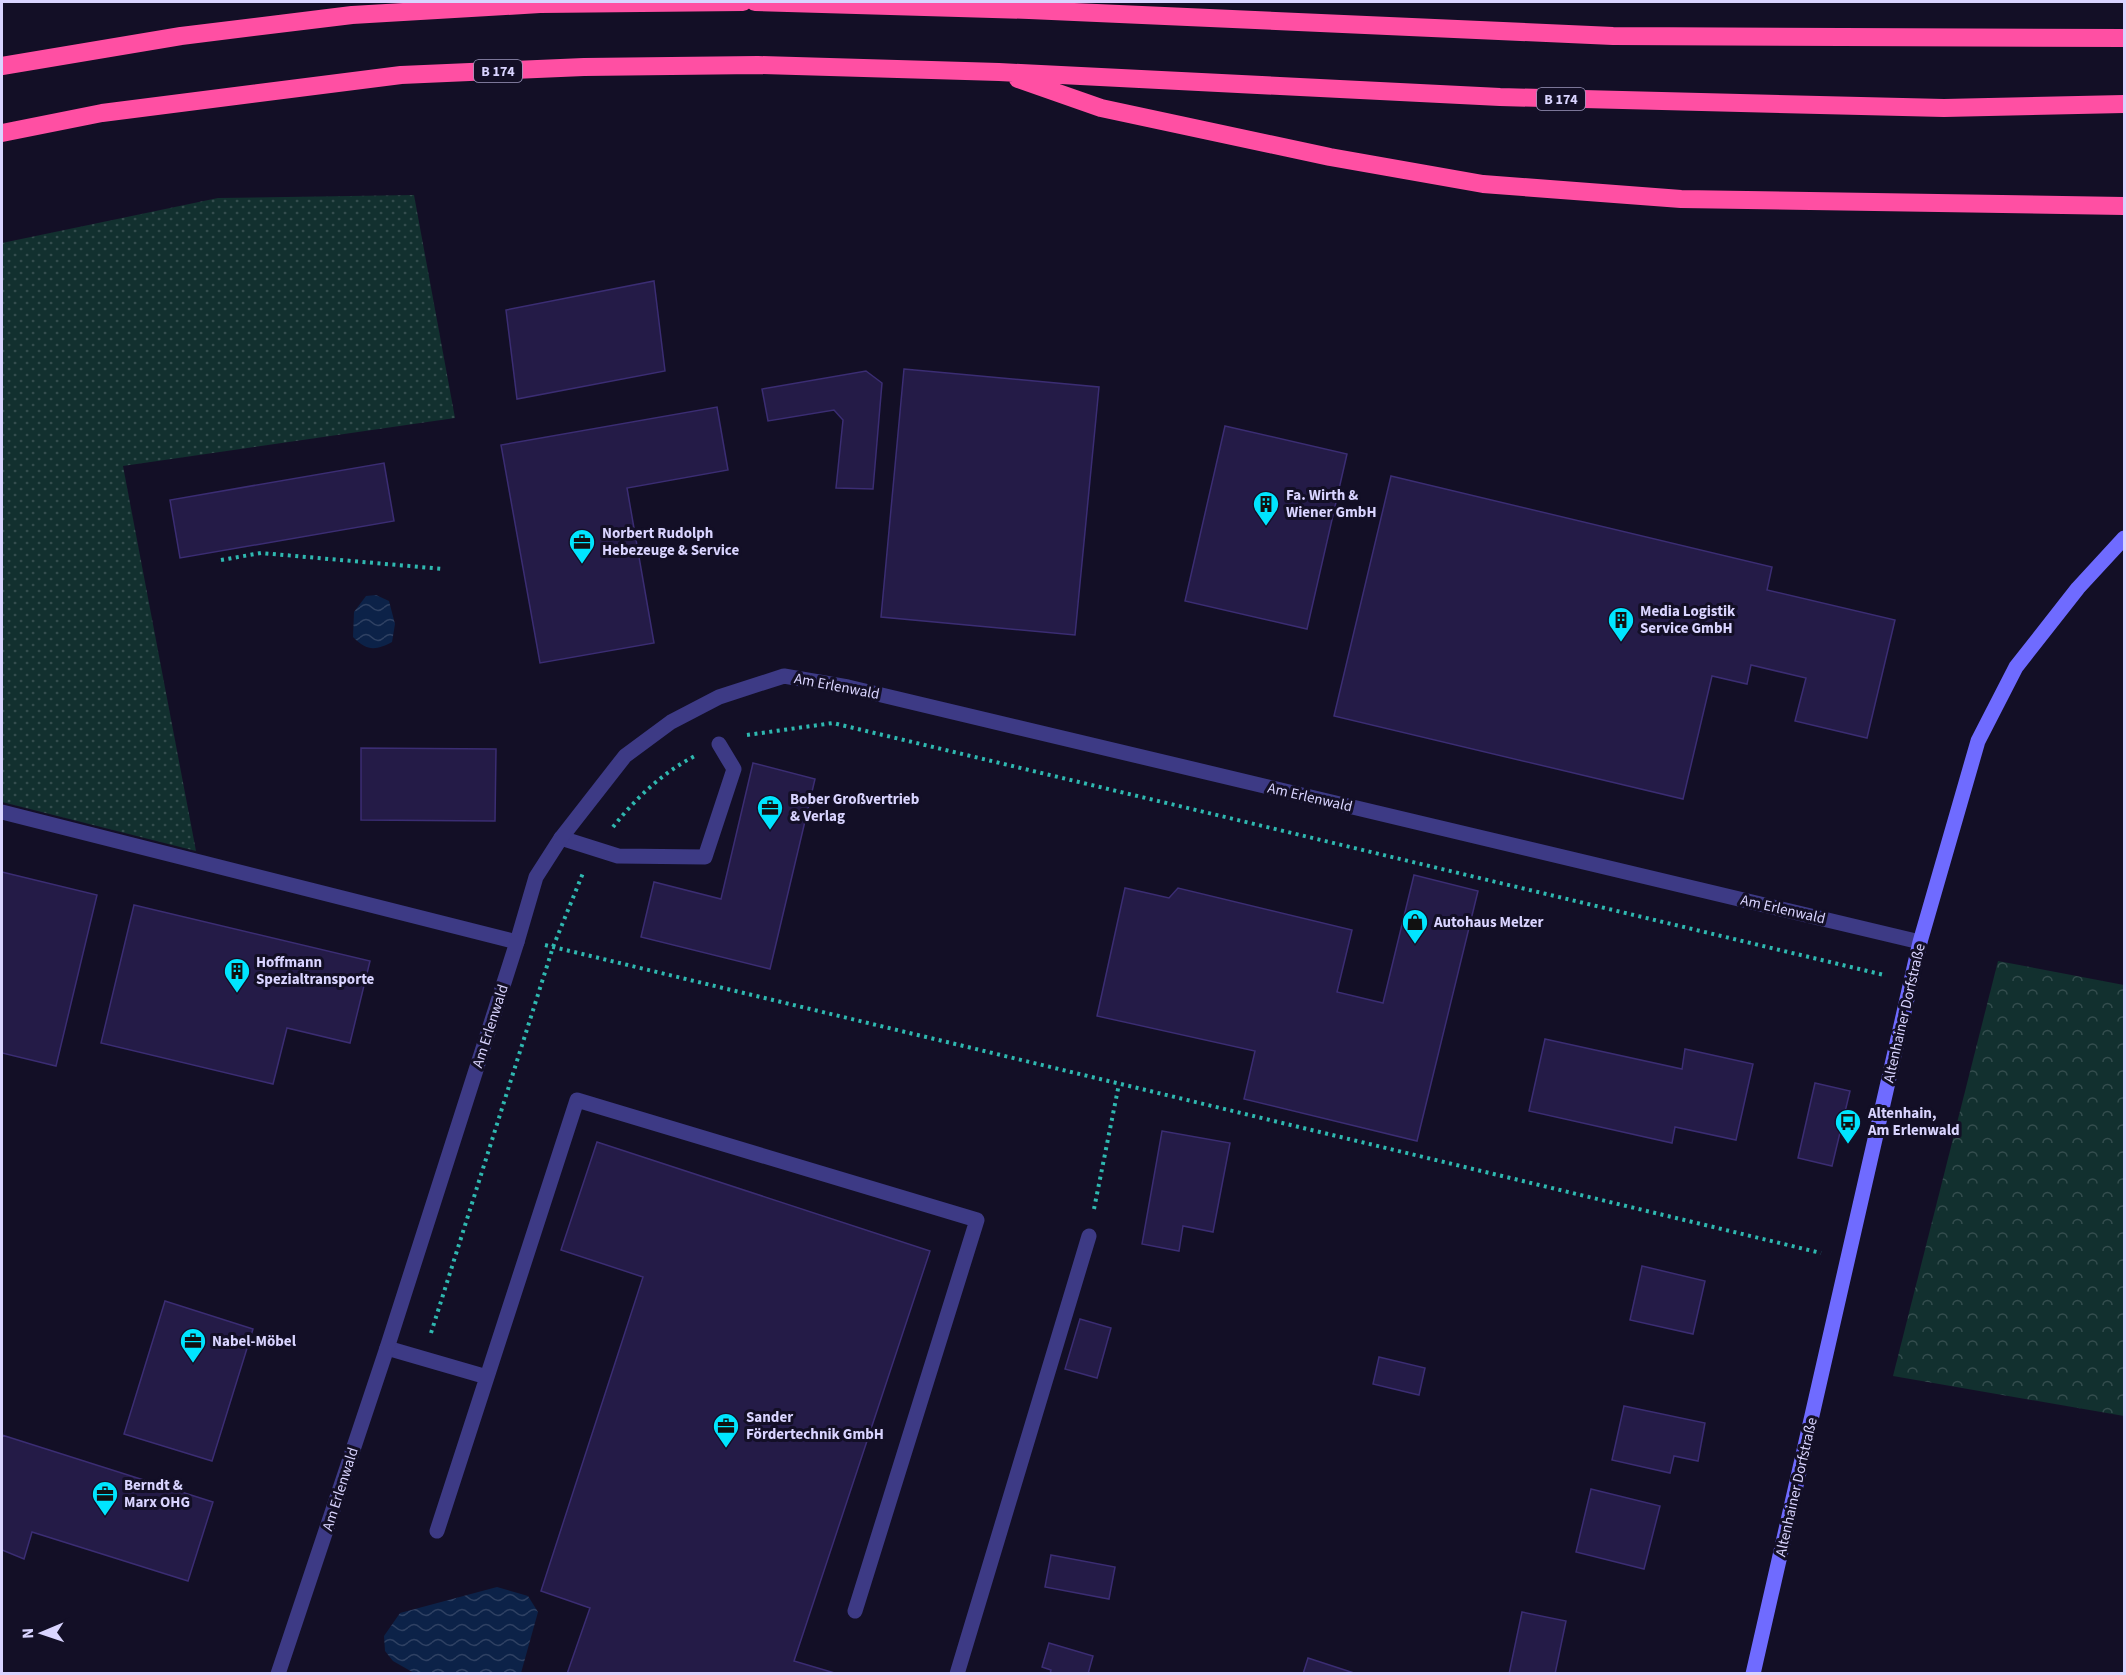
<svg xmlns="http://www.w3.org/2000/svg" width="2126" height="1675" font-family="'Source Sans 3',sans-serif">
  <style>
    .grass { fill: url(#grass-dots) }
    .forest { fill: url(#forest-crowns) }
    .water { fill: url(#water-waves) }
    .building { fill: #241b47; stroke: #3b2d73; stroke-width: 1.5 }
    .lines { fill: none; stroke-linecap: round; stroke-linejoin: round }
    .path { stroke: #2fb8b0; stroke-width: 4; stroke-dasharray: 3 4.5; stroke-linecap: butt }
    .lane { stroke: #3d3a85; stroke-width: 15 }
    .street { stroke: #3d3a85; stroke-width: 15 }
    .secondary { stroke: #6f6bff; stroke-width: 15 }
    .highway { stroke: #ff4fa3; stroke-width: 18 }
    .labels { text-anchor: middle; stroke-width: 6; stroke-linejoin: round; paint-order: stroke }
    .shield { fill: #130f26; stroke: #9e99be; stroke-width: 1.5 }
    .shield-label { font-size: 14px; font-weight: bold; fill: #d9d4ff }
    .poi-label { font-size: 15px; font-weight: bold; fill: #d9d4ff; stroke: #130f26; text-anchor: start }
    .street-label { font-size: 15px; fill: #d9d4ff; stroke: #130f26 }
  </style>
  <defs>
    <pattern id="grass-dots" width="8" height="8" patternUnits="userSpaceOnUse" patternTransform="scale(1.5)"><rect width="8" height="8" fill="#12302f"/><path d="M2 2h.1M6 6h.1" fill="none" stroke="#344d4e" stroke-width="1.8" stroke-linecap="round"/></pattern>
    <pattern id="forest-crowns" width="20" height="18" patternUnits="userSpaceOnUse" patternTransform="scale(1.5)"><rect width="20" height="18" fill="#12302f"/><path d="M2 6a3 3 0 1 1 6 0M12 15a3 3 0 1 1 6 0" fill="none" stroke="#344d4e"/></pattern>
    <pattern id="water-waves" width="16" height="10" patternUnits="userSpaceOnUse" patternTransform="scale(1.5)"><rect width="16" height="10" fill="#0c2248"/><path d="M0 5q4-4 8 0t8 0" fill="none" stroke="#2f4163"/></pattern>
  </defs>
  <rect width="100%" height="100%" fill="#130f26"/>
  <path class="grass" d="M414 195 455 418 123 466 196 851 2 802V243L218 198Z"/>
  <path class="forest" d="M1998 961 2124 985V1416L1893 1376Z"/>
  <path class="water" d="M376 595 389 601 395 624 392 642C375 651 367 651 353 637L354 612 366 596Z
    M497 1587 528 1596 538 1612 521 1673H414L393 1661 385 1651 384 1636 400 1613Z"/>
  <path class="building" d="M654 281 665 371 517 399 506 310Z
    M904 369 1099 387 1075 635 881 617Z
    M866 371 882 383 873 489 836 488 843 420 834 410 768 421 762 389Z
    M717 407 728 470 627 488 654 643 540 663 501 445Z
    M1225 426 1347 454 1307 629 1185 601Z
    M384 463 394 521 180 558 170 500Z
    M1391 476 1772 567 1767 590 1895 620 1867 738 1795 721 1806 678 1751 665 1747 684 1712 676 1683 799 1334 716Z
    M361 748 496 749 495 821 361 820Z
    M753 763 815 779 770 969 641 937 654 882 721 899Z
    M2 872 97 895 56 1066 2 1053Z
    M1414 875 1478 891 1417 1141 1244 1099 1255 1051 1097 1016 1125 888 1169 898 1178 888 1352 930 1337 992 1383 1003Z
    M134 905 370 961 350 1043 287 1028 273 1084 101 1043Z
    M1545 1039 1682 1069 1685 1049 1753 1064 1736 1140 1675 1127 1672 1143 1529 1111Z
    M1815 1083 1850 1091 1832 1166 1798 1158Z
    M1162 1131 1230 1143 1213 1232 1183 1226 1179 1251 1142 1244Z
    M597 1142 930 1251 794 1661 838 1674H567L590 1608 541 1591 643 1277 561 1250Z
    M1642 1266 1705 1281 1693 1334 1630 1320Z
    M165 1301 253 1329 212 1461 124 1434Z
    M1080 1319 1111 1328 1097 1378 1065 1369Z
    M1379 1357 1425 1368 1419 1395 1373 1384Z
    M1624 1406 1705 1423 1698 1461 1674 1456 1670 1473 1612 1460Z
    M2 1435 213 1502 188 1581 32 1532 24 1559 2 1550Z
    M1591 1489 1660 1506 1644 1569 1576 1552Z
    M1051 1555 1115 1567 1109 1599 1045 1587Z
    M1522 1612 1566 1621 1555 1674H1509Z
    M1049 1643 1093 1656 1088 1674H1050L1051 1670 1042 1667Z
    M1308 1658 1357 1674H1303Z"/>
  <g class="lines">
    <path class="path" d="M221 560 261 553 443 569
      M747 735 833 723 1884 975
      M613 827C635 799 663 772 695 756
      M545 945 1821 1253
      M1094 1209 1119 1084
      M431 1333 553 947 583 873"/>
    <path class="lane" d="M2 812 517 942
      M561 838 618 856 705 857 734 769 719 744
      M387 1348 487 1377
      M437 1531 577 1100 977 1220 855 1611
      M957 1674 1089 1236"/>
    <path class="street" d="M278 1674 387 1348 517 942 536 877 561 838 625 756 671 722 719 697 784 676 848 687 1920 942"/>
    <path class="secondary" d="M1753 1674 1920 942 1978 741 2016 667 2078 588 2124 538"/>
    <path class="highway" d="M755 2 1029 10 1613 36 2124 38
      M2 66 181 36 352 15 540 4 743 2
      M1018 79 1101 108 1330 157 1483 184 1681 199 2124 206
      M2 133 102 113 401 75 584 67 758 65 999 72 1500 97 1944 108 2124 104"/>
  </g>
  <defs>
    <g id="building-pin" transform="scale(1.35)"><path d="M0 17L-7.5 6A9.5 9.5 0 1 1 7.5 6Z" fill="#00e5ff" stroke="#130f26"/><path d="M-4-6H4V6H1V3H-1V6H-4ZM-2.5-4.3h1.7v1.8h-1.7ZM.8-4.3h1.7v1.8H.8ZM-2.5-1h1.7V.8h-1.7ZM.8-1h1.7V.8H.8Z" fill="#111"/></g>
    <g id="office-pin" transform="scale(1.35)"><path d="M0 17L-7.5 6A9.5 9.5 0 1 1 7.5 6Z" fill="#00e5ff" stroke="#130f26"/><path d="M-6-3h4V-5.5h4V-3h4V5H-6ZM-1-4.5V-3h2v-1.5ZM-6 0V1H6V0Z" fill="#111"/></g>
    <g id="shop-pin" transform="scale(1.35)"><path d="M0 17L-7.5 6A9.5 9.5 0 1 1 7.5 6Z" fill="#00e5ff" stroke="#130f26"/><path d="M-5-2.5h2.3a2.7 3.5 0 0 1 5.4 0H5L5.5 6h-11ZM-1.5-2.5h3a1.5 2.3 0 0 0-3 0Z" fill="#111"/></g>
    <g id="bus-pin" transform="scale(1.35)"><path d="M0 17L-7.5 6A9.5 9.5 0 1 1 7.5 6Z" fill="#00e5ff" stroke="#130f26"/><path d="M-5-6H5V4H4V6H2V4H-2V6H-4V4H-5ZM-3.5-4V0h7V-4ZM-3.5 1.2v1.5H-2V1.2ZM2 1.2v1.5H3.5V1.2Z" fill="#111"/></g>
  </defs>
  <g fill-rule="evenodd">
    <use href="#building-pin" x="1266" y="504"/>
    <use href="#office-pin" x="582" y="542"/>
    <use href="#building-pin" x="1621" y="620"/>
    <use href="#office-pin" x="770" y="808"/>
    <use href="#shop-pin" x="1415" y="922"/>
    <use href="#building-pin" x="237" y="971"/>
    <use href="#bus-pin" x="1848" y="1122"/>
    <use href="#office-pin" x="193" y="1341"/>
    <use href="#office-pin" x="726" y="1426"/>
    <use href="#office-pin" x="105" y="1494"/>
  </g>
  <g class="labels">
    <g class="shield">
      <rect x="474" y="60" width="48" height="22" rx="4.5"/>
      <rect x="1537" y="88" width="48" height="22" rx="4.5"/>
    </g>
    <g class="shield-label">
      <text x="498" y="76">B 174</text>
      <text x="1561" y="104">B 174</text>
    </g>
    <g class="poi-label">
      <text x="1286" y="500">Fa. Wirth &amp;<tspan x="1286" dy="17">Wiener GmbH</tspan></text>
      <text x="602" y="538">Norbert Rudolph<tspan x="602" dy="17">Hebezeuge &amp; Service</tspan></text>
      <text x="1640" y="616">Media Logistik<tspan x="1640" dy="17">Service GmbH</tspan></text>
      <text x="790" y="804">Bober Großvertrieb<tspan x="790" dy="17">&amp; Verlag</tspan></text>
      <text x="1434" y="927">Autohaus Melzer</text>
      <text x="256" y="967">Hoffmann<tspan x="256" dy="17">Spezialtransporte</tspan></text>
      <text x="1868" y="1118">Altenhain,<tspan x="1868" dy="17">Am Erlenwald</tspan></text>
      <text x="212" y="1346">Nabel-Möbel</text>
      <text x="746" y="1422">Sander<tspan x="746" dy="17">Fördertechnik GmbH</tspan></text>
      <text x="124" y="1490">Berndt &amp;<tspan x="124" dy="17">Marx OHG</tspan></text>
    </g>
    <g class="street-label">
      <text transform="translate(837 686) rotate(11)" y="5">Am Erlenwald</text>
      <text transform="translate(1310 797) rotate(13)" y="5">Am Erlenwald</text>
      <text transform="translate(1783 909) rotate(13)" y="5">Am Erlenwald</text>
      <text transform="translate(1904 1013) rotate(-77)" y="5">Altenhainer Dorfstraße</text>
      <text transform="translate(490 1026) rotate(-72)" y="5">Am Erlenwald</text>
      <text transform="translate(1796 1487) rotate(-77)" y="5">Altenhainer Dorfstraße</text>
      <text transform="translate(340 1489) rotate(-72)" y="5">Am Erlenwald</text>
    </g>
  </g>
  <rect width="2126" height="1675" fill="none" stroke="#d9d4ff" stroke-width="6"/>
  <g transform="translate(42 1633) rotate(268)" stroke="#130f26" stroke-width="4.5" paint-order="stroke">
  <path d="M0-4.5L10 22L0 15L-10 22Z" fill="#d9d4ff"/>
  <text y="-9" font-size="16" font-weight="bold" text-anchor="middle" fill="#d9d4ff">N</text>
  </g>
</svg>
